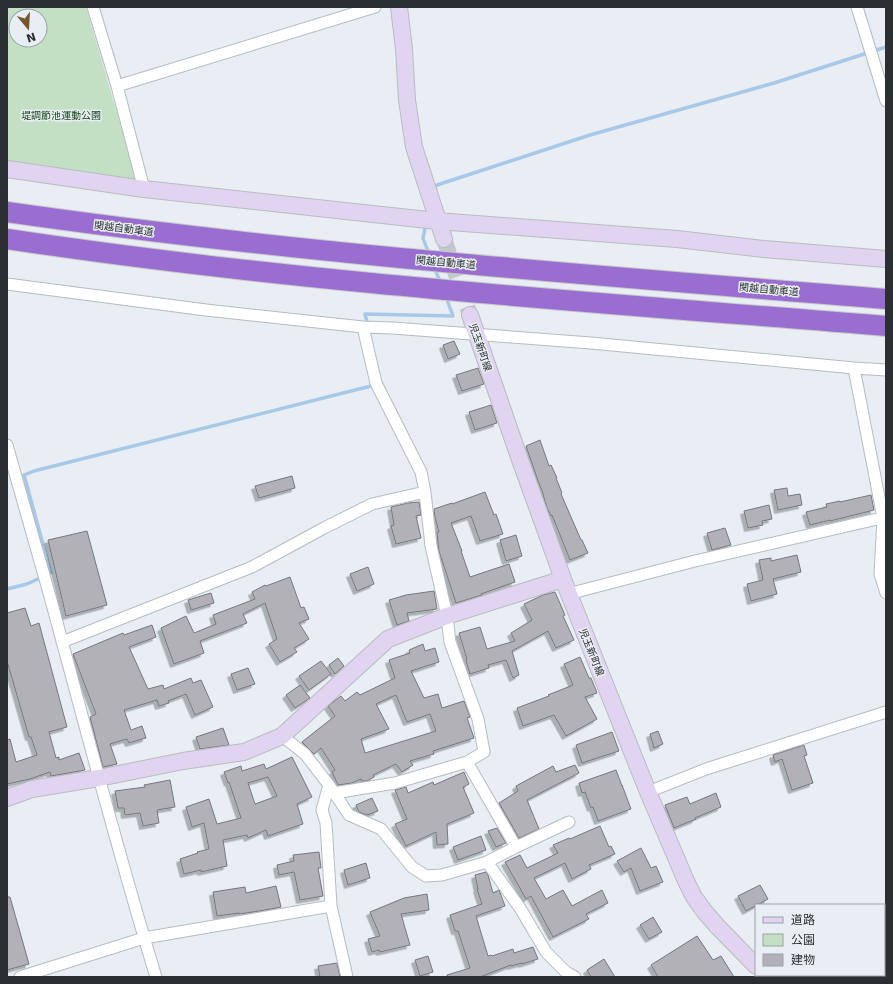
<svg xmlns="http://www.w3.org/2000/svg" width="893" height="984" font-family="'DejaVu Sans','Noto Sans JP',sans-serif">
  <style>
    .green { fill: #c4e0c4; fill-rule: evenodd }
    .lines { fill: none; stroke-linecap: round; stroke-linejoin: round }
    .stream { stroke: #a8c8e8; stroke-width: 3.5 }
    .building { fill: #b2b1b8; stroke: #77777d; fill-rule: evenodd; filter: url(#shadow) }
    .secondary-tunnel { stroke: #c2c8cc; stroke-width: 16; stroke-dasharray: 16 8; stroke-linecap: butt }
    .street-casing { stroke: #b7bcc1; stroke-width: 13 }
    .secondary-casing { stroke: #b7bcc1; stroke-width: 18 }
    .highway-casing { stroke: #c8c9c9; stroke-width: 22 }
    .street { stroke: #fff; stroke-width: 11 }
    .secondary { stroke: #e1d4f1; stroke-width: 16 }
    .highway { stroke: #9a6ed1; stroke-width: 20 }
    .labels { text-anchor: middle; stroke-width: 3; stroke-linejoin: round; paint-order: stroke }
    .park-label { font-size: 10px; fill: #0f3f14; stroke: #e8eef3 }
    .street-label { font-size: 10px; fill: #2c2f31; stroke: #e8eef3 }
  </style>
  <defs>
    <filter id="shadow"><feDropShadow dx="-3.5" dy="3.5" stdDeviation="0" flood-color="#0004"/></filter>
  </defs>
  <rect width="100%" height="100%" fill="#e8eef3"/>
  <path class="green" d="M7 7H86L138 184 7 162ZM16 16H40V40H16Z"/>
  <g class="lines">
    <path class="stream" d="M433 190 434 186 590 135 774 83 886 47
      M426 223 423 238 429 254
      M434 267 441 284
      M368 326 365 314 453 316 446 297
      M7 589 27 584 51 573 24 475 34 471 371 386 372 381"/>
  </g>
  <path class="building" d="M454 341 460 354 448 359 443 345Z
    M478 368 484 384 462 391 456 375Z
    M491 405 497 423 475 430 469 412Z
    M540 440 549 466 551 465 557 478H556L562 493 561 494 581 540H582L588 553 570 560 552 515 551 516 547 508 542 491 538 481 537 478 526 446Z
    M292 476 295 488 259 498 255 486Z
    M787 488 788 496 800 494 802 505 778 510 774 490Z
    M485 492 494 515 496 514 503 534 480 541 471 516 451 523 462 551H461L470 577 509 564 515 582 481 594 482 595 456 603 439 551 437 533 439 532 435 517 434 509 452 503V504Z
    M871 495 874 510 830 521V520L810 525 806 512 827 507 826 504 840 501V502Z
    M419 502 421 515 416 516 421 538 396 544 391 526 394 525 391 507 408 503Z
    M769 505 772 519 762 521 763 525 748 528 744 511Z
    M725 528 731 545 712 550 707 533Z
    M87 531 107 605 66 616 48 540Z
    M516 535 522 556 506 561 500 540Z
    M797 555 801 572 773 579 777 594 751 601 747 584 763 580 759 560 771 558V561Z
    M368 567 374 584 357 591 350 574Z
    M290 577 301 608 304 607 309 619 299 623 309 639 294 648 297 652 280 662 269 644 277 639 265 603 243 614 247 623 200 641 204 653 174 664 161 628 186 616 194 633 216 624 213 615 255 599 252 592 265 585 266 586Z
    M434 591 437 609 407 613 409 621 397 625 389 600 406 595Z
    M555 592 565 615 563 616 574 640 556 648 548 631 512 651 519 675 513 678 506 660 488 665 489 668 470 674 466 660 467 659 459 633 480 627 487 649 515 641 511 633 532 620 524 604 543 595Z
    M211 593 214 603 191 610 188 600Z
    M25 608 31 626 39 623 67 727 49 732 56 758 59 757V760L79 753 85 770 51 776 50 772 30 779 7 784V740L10 739 16 762 37 755 31 737H29L7 661V613Z
    M152 625 156 637 129 647 148 689 163 685 164 689 191 678 193 683 201 680 213 707 195 715 186 694 168 701 169 703 159 706 157 700 124 710 131 730 142 726 146 738 129 743 127 739 110 744 117 764 103 767 90 717 96 714 73 654 123 633 124 635Z
    M423 644 425 651 435 648 439 662 411 671 424 698 438 694 442 708 464 701 470 717 467 718 474 738 433 751 434 754 410 761 413 765 402 772 396 764 373 775 374 777 367 781H362L361 779 352 783 338 785 332 772 335 770 321 748 314 754 302 742 335 716 328 706 333 702 341 696 345 701 357 692 360 695 395 678 389 660 410 653 409 650ZM396 695 407 722 430 714 436 731 365 753 361 739 389 729 376 704Z
    M580 657 589 678H591L597 693 585 697 597 719 566 736 554 715 523 726 517 708 549 696 548 695 573 685 564 664Z
    M338 658 344 666 335 674 329 665Z
    M321 661 331 674 309 690 299 676Z
    M248 668 255 684 237 690 231 674Z
    M300 685 310 698 295 708 286 695Z
    M223 728 229 745 200 749 196 737Z
    M658 731 663 744 654 748 650 734Z
    M612 732 619 751 582 763 576 745Z
    M804 745 807 755 804 756 813 783 792 790 782 759 775 762 773 755Z
    M292 757 312 797 297 804 303 824 268 836 266 830 248 838 247 835 223 840 227 866 201 872V870L184 874 180 859 198 853 197 852 209 849 204 823 192 827 186 807 209 799 217 824 241 818 229 782 228 783 224 772 241 766 242 771 264 764 266 769ZM268 777 277 796 255 804 248 783Z
    M575 765 579 773 527 800 539 829 519 838 499 803 518 791 516 786 553 766 556 772Z
    M616 770 622 786V785L631 809 598 821 593 807 591 808 585 792 582 793 579 783Z
    M464 772 469 784 463 787 474 813 447 824 448 844 437 845 436 832 406 846 395 824 407 819 395 790 406 787 408 793 433 782 434 785Z
    M170 780 175 807 157 810 159 823 143 826 140 813 125 815 124 808H118L115 791 145 787 144 785Z
    M716 793 721 807 695 818 696 819 674 828 665 805 687 797 690 804Z
    M372 798 378 811 367 815 359 812 356 805Z
    M600 826 609 847 611 846 615 854 589 865 591 869 572 879 565 863 534 878 546 899 563 890 572 906 602 890 608 903 586 914 589 919 553 937 531 896 526 899 505 862 520 855 527 868 558 853 553 845 569 838 570 839Z
    M497 828 506 843 496 847 488 831Z
    M481 836 486 850 458 860 453 847Z
    M641 848 651 868 656 866 663 882 640 891 631 868 624 872 617 861Z
    M319 852 321 868H318L323 896 300 900 294 872 279 875 277 865 294 861 293 855Z
    M366 863 370 878 348 885 344 870Z
    M486 872 488 875 493 893 499 890 505 906 476 916 488 956 491 955 492 956 513 949 514 953 533 947 538 959 522 964V963L511 966V965L480 977H447V975L470 968 458 931H455L450 915 482 904 477 889H478L475 875Z
    M760 885 768 899 746 911 738 896Z
    M276 886 281 907 259 911 239 914V913L217 916 213 892 245 887 246 893Z
    M427 894 429 910 401 914 410 945 380 952 379 950 372 952 368 939 380 936 370 912 404 898Z
    M7 897H10L29 964 7 970Z
    M653 917 662 932 649 939 640 925Z
    M697 936 713 960 721 956 734 977H658L651 965Z
    M428 956 433 972 420 976 415 960Z
    M604 959 615 977H591L587 970Z
    M337 963 340 977H320L318 966Z"/>
  <g class="lines">
    <path class="secondary-tunnel" d="M444 239 470 315"/>
    <g class="street-casing">
      <path id="street" d="M93 7 117 86 144 189
        M857 7 886 101
        M117 86 375 7
        M7 284 206 310 363 327 393 328 591 343 854 368 886 370
        M854 368 883 518 880 574 886 593
        M7 445C21 494 35 543 49 593 84 721 117 850 156 977
        M568 594 695 561 886 517
        M62 642 252 567 324 528 372 504 425 492
        M282 736 305 754 329 785 349 815 381 829 412 867 426 876 442 875 487 862 516 847 569 822
        M467 762 516 847
        M329 785 322 810 326 823 331 906 347 977
        M648 792 706 769 886 712
        M334 793 395 783 467 762 484 752 478 719 450 642 447 616 431 546 425 492 421 472 376 383 363 327
        M487 862 520 908 546 952 566 972 575 977
        M20 977 144 938 331 906"/>
    </g>
    <g class="secondary-casing">
      <path id="secondary" d="M399 7 404 49 407 100 414 147 444 239
        M7 169 144 189 437 221 677 239 764 249 886 259
        M470 315 519 457 563 579 648 792 686 881 694 897 704 911 717 926 756 966
        M7 798 32 789 99 778 183 761 244 752 282 736 388 639 447 616 563 579
        M764 975 766 977"/>
    </g>
    <g class="highway-casing">
      <path id="highway" d="M7 212C299 254 593 275 886 299
        M7 239C298 283 593 302 886 326"/>
    </g>
    <use href="#street" class="street"/>
    <use href="#secondary" class="secondary"/>
    <use href="#highway" class="highway"/>
  </g>
  <g class="labels">
    <g class="park-label">
      <text x="61" y="119">堤調節池運動公園</text>
    </g>
    <g class="street-label">
      <text transform="translate(124 228) rotate(7)" y="4">関越自動車道</text>
      <text transform="translate(446 262) rotate(5)" y="4">関越自動車道</text>
      <text transform="translate(769 289) rotate(5)" y="4">関越自動車道</text>
      <text transform="translate(481 347) rotate(71)" y="4">児玉新町線</text>
      <text transform="translate(592 652) rotate(68)" y="4">児玉新町線</text>
    </g>
  </g>
  <rect width="893" height="984" fill="none" stroke="#2c2f31" stroke-width="16"/>
  <rect x="755" y="904" width="130" height="72" fill="#e8eef3" stroke="#9da2a5"/>
  <rect x="763" y="917" width="20" height="6" fill="#e1d4f1" stroke="#9da2a5"/>
  <text x="791" y="924" font-size="12" fill="#2c2f31">道路</text>
  <rect x="763" y="934" width="20" height="12" fill="#c4e0c4" stroke="#9da2a5"/>
  <text x="791" y="944" font-size="12" fill="#2c2f31">公園</text>
  <rect x="763" y="954" width="20" height="12" fill="#b2b1b8" stroke="#9da2a5"/>
  <text x="791" y="964" font-size="12" fill="#2c2f31">建物</text>
  <g transform="translate(28 28) rotate(162)"><circle r="19" fill="#e8eef3" stroke="#9da2a5"/>
  <path d="M0-3L7 15L0 10L-7 15Z" fill="#74582b"/>
  <text y="-6" font-size="11" font-weight="bold" text-anchor="middle" fill="#2c2f31">N</text>
  </g>
</svg>
